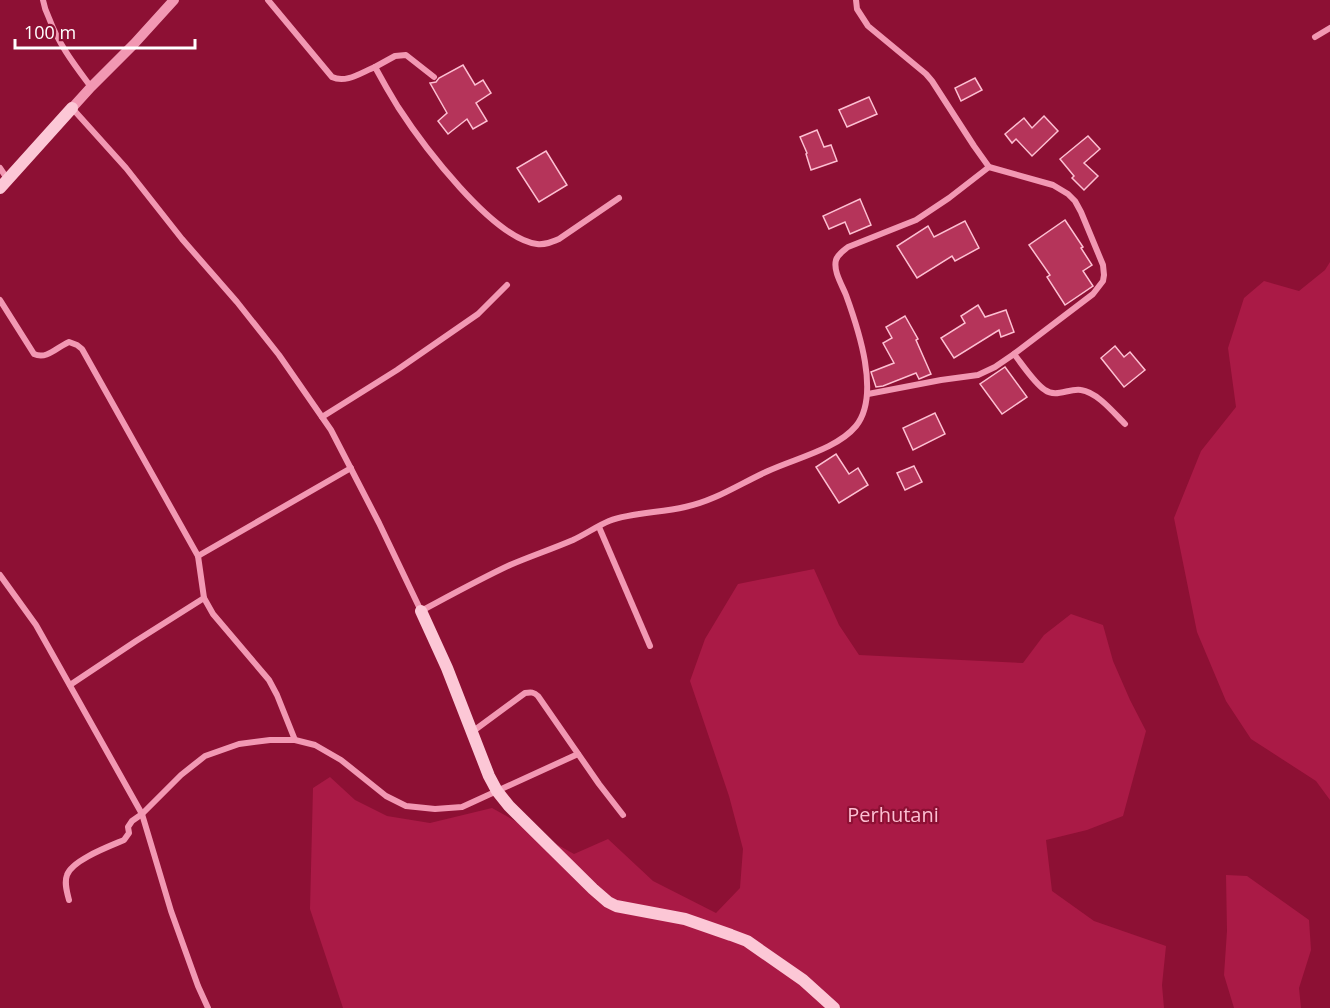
<svg xmlns="http://www.w3.org/2000/svg" width="1330" height="1008" font-family="'Open Sans',sans-serif">
	<style>
		.green { fill: #aa1a46 }
		.building { fill: #b5345a; stroke: #fdbfd2; stroke-width: 1.5 }
		.lines { fill: none; stroke-linecap: round; stroke-linejoin: round }
		.minor { stroke: #f298b3; stroke-width: 6 }
		.tertiary { stroke: #f298b3; stroke-width: 10 }
		.secondary { stroke: #fcc7d6; stroke-width: 12 }
		.labels { text-anchor: middle; dominant-baseline: central; stroke-width: 4.5; stroke-linejoin: round; paint-order: stroke }
		.park-label { font-size: 20px; fill: #fdbfd2; stroke: #8d1034 }
	</style>
	<rect width="100%" height="100%" fill="#8d1034"/>
	<g class="green">
		<polygon points="1330,262 1330,800 1316,781 1251,739 1226,701 1197,632 1174,518 1201,451 1236,407 1228,348 1244,298 1264,281 1299,291 1325,270"/>
		<polygon points="814,569 839,625 859,655 1023,663 1044,635 1071,614 1103,625 1113,661 1130,700 1146,731 1123,816 1087,830 1046,840 1052,891 1094,921 1166,946 1162,985 1164,1008 343,1008 310,909 313,788 330,777 355,800 387,816 430,823 492,808 574,854 608,839 653,881 716,913 740,888 743,849 729,796 690,681 705,639 738,584"/>
		<polygon points="1226,875 1247,876 1309,920 1311,950 1299,988 1301,1008 1234,1008 1224,975 1227,931"/>
	</g>
	<g class="building">
		<polygon points="463,65 475,85 483,80 491,93 476,103 487,121 473,129 467,119 448,134 438,121 447,113 430,83 436,82 439,78"/>
		<polygon points="975,78 982,90 961,101 955,88"/>
		<polygon points="869,97 877,114 847,127 839,110"/>
		<polygon points="1044,116 1058,131 1032,156 1016,139 1012,143 1005,134 1024,118 1032,128"/>
		<polygon points="817,130 824,147 831,145 837,161 811,170 806,154 807,153 800,137"/>
		<polygon points="1088,136 1100,149 1084,163 1098,176 1084,190 1072,178 1074,176 1060,159"/>
		<polygon points="546,151 567,185 539,202 517,168"/>
		<polygon points="860,199 871,225 850,234 845,222 829,229 823,216"/>
		<polygon points="1065,220 1083,247 1081,248 1092,265 1083,271 1093,286 1065,305 1047,277 1050,275 1029,245"/>
		<polygon points="965,221 979,248 955,261 952,256 917,278 897,246 928,226 934,237"/>
		<polygon points="978,305 985,317 1006,310 1014,332 1001,337 999,330 954,358 941,338 965,323 961,316"/>
		<polygon points="905,316 918,339 916,340 931,374 919,379 916,373 883,386 876,387 871,372 894,363 883,343 892,338 886,327"/>
		<polygon points="1115,346 1124,357 1130,352 1145,370 1124,387 1101,358"/>
		<polygon points="1005,367 1027,397 1002,414 980,384"/>
		<polygon points="935,413 945,434 913,450 903,428"/>
		<polygon points="836,454 849,474 858,468 868,485 839,503 816,467"/>
		<polygon points="914,466 922,482 905,490 897,473"/>
	</g>
	<g class="lines">
		<g class="minor">
			<path d="M43 0C44 6 46 12 49 18 59 45 74 64 91 87"/>
			<path d="M268 0 332 77C346 84 362 72 375 67 382 80 390 94 398 107 422 144 492 238 537 244 545 245 552 242 559 239L619 198"/>
			<polyline points="1315,37 1330,28"/>
			<polyline points="375,67 395,56 406,55 434,77"/>
			<path d="M72 108 126 168 182 239 237 302 279 355 331 430 379 523 421 611C451 595 480 579 510 565 531 556 552 549 573 540 586 534 597 526 609 521 633 512 661 513 685 507 715 501 741 483 768 471 796 458 837 449 856 426 881 395 858 328 846 295 842 285 833 271 836 260 838 254 843 251 848 247L916 220 949 198 989 167 974 146 932 81 926 74 868 26 857 9 856 0"/>
			<polyline points="0,168 8,180"/>
			<path d="M0 300 34 354C47 360 57 347 69 342L77 345 82 349 198 556 351 468"/>
			<path d="M1014 354C1022 364 1035 384 1045 390 1056 398 1069 388 1081 390 1097 392 1114 413 1125 424"/>
			<polyline points="868,394 941,380 978,375 995,367 1014,354 1093,294 1103,281 1104,275 1103,265 1081,212 1075,201 1068,194 1053,185 989,167"/>
			<polyline points="322,417 397,370 478,314 507,285"/>
			<polyline points="599,527 650,646"/>
			<polyline points="198,556 204,598 213,614 269,680 277,695 295,740"/>
			<polyline points="0,575 36,625 142,814 171,911 198,986 208,1008"/>
			<polyline points="70,685 136,641 204,598"/>
			<path d="M472 732 525 693C531 692 534 692 538 696L599 784 623 815"/>
			<path d="M69 900C67 892 64 883 67 875 72 860 110 846 124 840L129 833 128 827 132 821 142 814 181 775 205 756 239 744 270 740H295L315 745 341 760 386 796 406 806 435 809 462 807 578 754"/>
		</g>
		<polyline class="tertiary" points="72,108 91,87 134,44 174,0"/>
		<g class="secondary">
			<polyline points="0,188 72,108"/>
			<polyline points="421,611 447,668 489,776 497,791 509,806 593,889 608,902 616,906 685,919 731,935 747,941 803,980 834,1008"/>
		</g>
	</g>
	<g class="labels">
		<g class="park-label">
			<text x="893" y="814">Perhutani</text>
		</g>
	</g>
	<path d="M15 39v9h180v-9" fill="none" stroke="#ffffff" stroke-width="3"/>
	<text x="24" y="39" font-size="18" fill="#ffffff" stroke="#8d1034" stroke-width="4.5" paint-order="stroke">100 m</text>
</svg>
